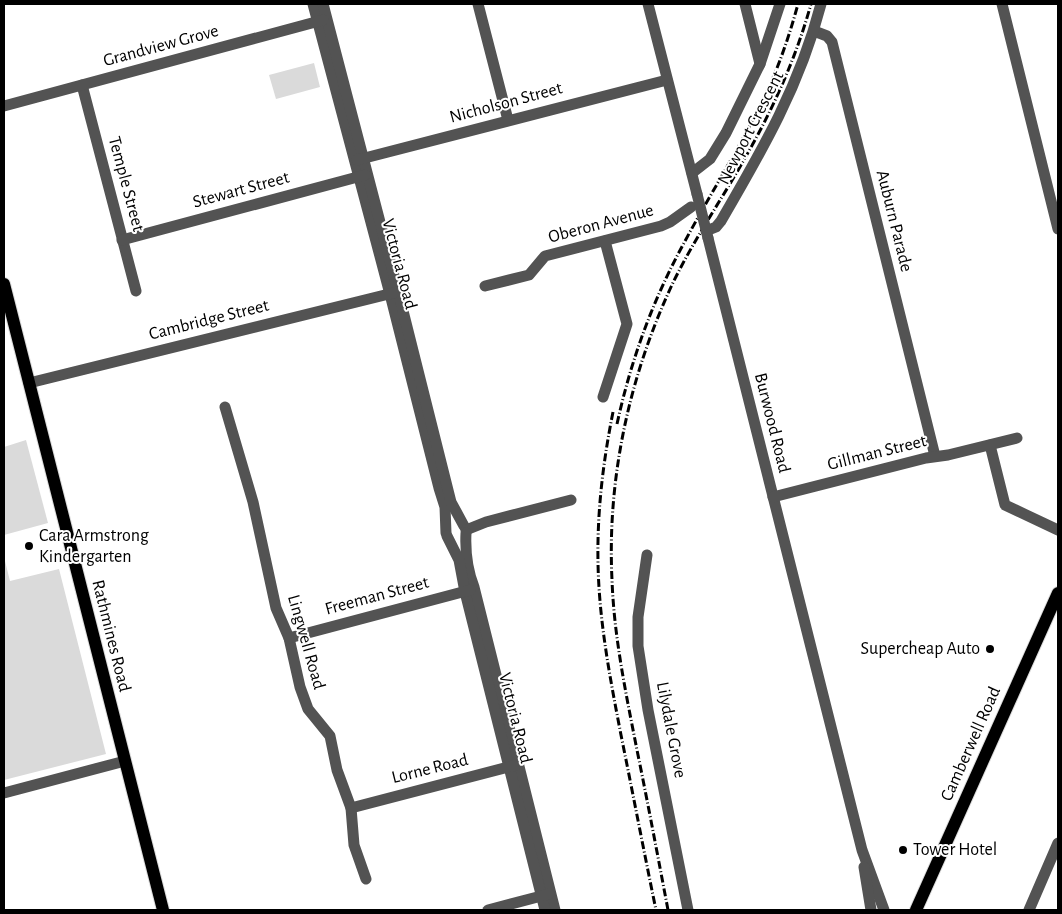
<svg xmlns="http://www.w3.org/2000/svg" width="1062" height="914" font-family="'Alegreya Sans',sans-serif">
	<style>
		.green { fill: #dadada }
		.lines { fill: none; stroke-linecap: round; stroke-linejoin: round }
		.major-casing { stroke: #dbdbdb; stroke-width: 14 }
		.minor { stroke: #535353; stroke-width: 11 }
		.major { stroke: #000; stroke-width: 12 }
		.rail { stroke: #000; stroke-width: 3; stroke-dasharray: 8 2.5 1 2.5; stroke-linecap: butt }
		.minor-bridge { stroke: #535353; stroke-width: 11 }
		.poi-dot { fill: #000; stroke: #fff; stroke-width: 2 }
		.labels { text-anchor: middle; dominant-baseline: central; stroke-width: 4; stroke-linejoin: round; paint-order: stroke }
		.street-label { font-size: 18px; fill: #000; stroke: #fff }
		.poi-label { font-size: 18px; fill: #000; stroke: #fff; text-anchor: start }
	</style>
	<rect width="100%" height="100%" fill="#fff"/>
	<g class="green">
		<polygon points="314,63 320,87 276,99 269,75"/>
		<polygon points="26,440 48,523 4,535 4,447"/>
		<polygon points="4,557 10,581 59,569 106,754 4,780"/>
	</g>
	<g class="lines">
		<defs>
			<g id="major">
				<polyline points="4,284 163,910"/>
				<polyline points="916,910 1058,593"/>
			</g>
		</defs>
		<use href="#major" class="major-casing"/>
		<g class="minor">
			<polyline points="313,4 390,294 439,488 445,507 446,533"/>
			<polyline points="323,4 398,291 451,502 464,526"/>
			<polyline points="478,4 508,120"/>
			<polyline points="648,4 697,194"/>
			<polyline points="745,4 760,64"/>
			<polyline points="1002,4 1058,229"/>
			<polyline points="814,31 827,36 832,42 935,456"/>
			<polyline points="82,85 136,291"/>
			<polyline points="4,106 323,20"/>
			<polyline points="357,160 667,80"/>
			<polyline points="692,173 710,159 726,133 760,64 780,4"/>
			<path d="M706 231 716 227 721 221C763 149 800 85 821 4"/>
			<polyline points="708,238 862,850 884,910"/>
			<polyline points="122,240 365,175"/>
			<polyline points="485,286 529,275 545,256 661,226 670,222 691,207"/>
			<polyline points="29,383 397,292"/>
			<polyline points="603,397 627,324 605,241"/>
			<polyline points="225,407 253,502 276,608 289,638 300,687 308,709 330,736 337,770 351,808 354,845 366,879"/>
			<polyline points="990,445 1005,505 1058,530"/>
			<polyline points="773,497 926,458 948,455 1017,438"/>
			<polyline points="466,530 486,522 571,500"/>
			<path d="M466 533C465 553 467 569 474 587L555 910"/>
			<polyline points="447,536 459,560 465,592 545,910"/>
			<polyline points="647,555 638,617 638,646 648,710 688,910"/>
			<polyline points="289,638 470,590"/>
			<polyline points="4,793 125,761"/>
			<polyline points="351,808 516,765"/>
			<polyline points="864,867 871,910"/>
			<polyline points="488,910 549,894"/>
			<polyline points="1029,910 1058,843"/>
		</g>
		<use href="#major" class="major"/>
		<g class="rail">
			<path d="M613 412C603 462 597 512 598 563 599 621 610 678 621 735 633 794 644 852 656 910"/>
			<path d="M617 424C629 369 647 316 672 266 700 210 735 157 763 100 778 69 789 37 798 4"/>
			<path d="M668 910C658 857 648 804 637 750 626 694 614 637 612 580 607 479 629 378 671 287 692 242 721 201 745 158 773 109 796 58 811 4"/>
		</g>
		<polyline class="minor-bridge" points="697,194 708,238"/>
	</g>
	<g class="poi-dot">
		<circle cx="29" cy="546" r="5"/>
		<circle cx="990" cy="649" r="5"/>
		<circle cx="903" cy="850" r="5"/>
	</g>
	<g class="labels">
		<g class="street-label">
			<text transform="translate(161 46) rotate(-15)">Grandview Grove</text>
			<text transform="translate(506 103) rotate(-15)">Nicholson Street</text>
			<text transform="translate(751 128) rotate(-63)">Newport Crescent</text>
			<text transform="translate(126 184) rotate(75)">Temple Street</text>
			<text transform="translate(241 190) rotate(-15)">Stewart Street</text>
			<text transform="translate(894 221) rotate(76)">Auburn Parade</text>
			<text transform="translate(601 224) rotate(-15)">Oberon Avenue</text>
			<text transform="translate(399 264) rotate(75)">Victoria Road</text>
			<text transform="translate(209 320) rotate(-14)">Cambridge Street</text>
			<text transform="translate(772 423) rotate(76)">Burwood Road</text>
			<text transform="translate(877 453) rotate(-14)">Gillman Street</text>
			<text transform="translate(377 596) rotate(-15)">Freeman Street</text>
			<text transform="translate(111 636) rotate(76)">Rathmines Road</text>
			<text transform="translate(306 642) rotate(74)">Lingwell Road</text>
			<text transform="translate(515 718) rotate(76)">Victoria Road</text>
			<text transform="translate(671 730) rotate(79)">Lilydale Grove</text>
			<text transform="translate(971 744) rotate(-66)">Camberwell Road</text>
			<text transform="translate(430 769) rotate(-14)">Lorne Road</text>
		</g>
		<g class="poi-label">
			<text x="39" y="536">Cara Armstrong<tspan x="39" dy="21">Kindergarten</tspan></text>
			<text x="980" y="649" text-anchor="end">Supercheap Auto</text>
			<text x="913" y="850">Tower Hotel</text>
		</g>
	</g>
	<rect width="1062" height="914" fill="none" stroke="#000000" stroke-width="10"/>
</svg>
